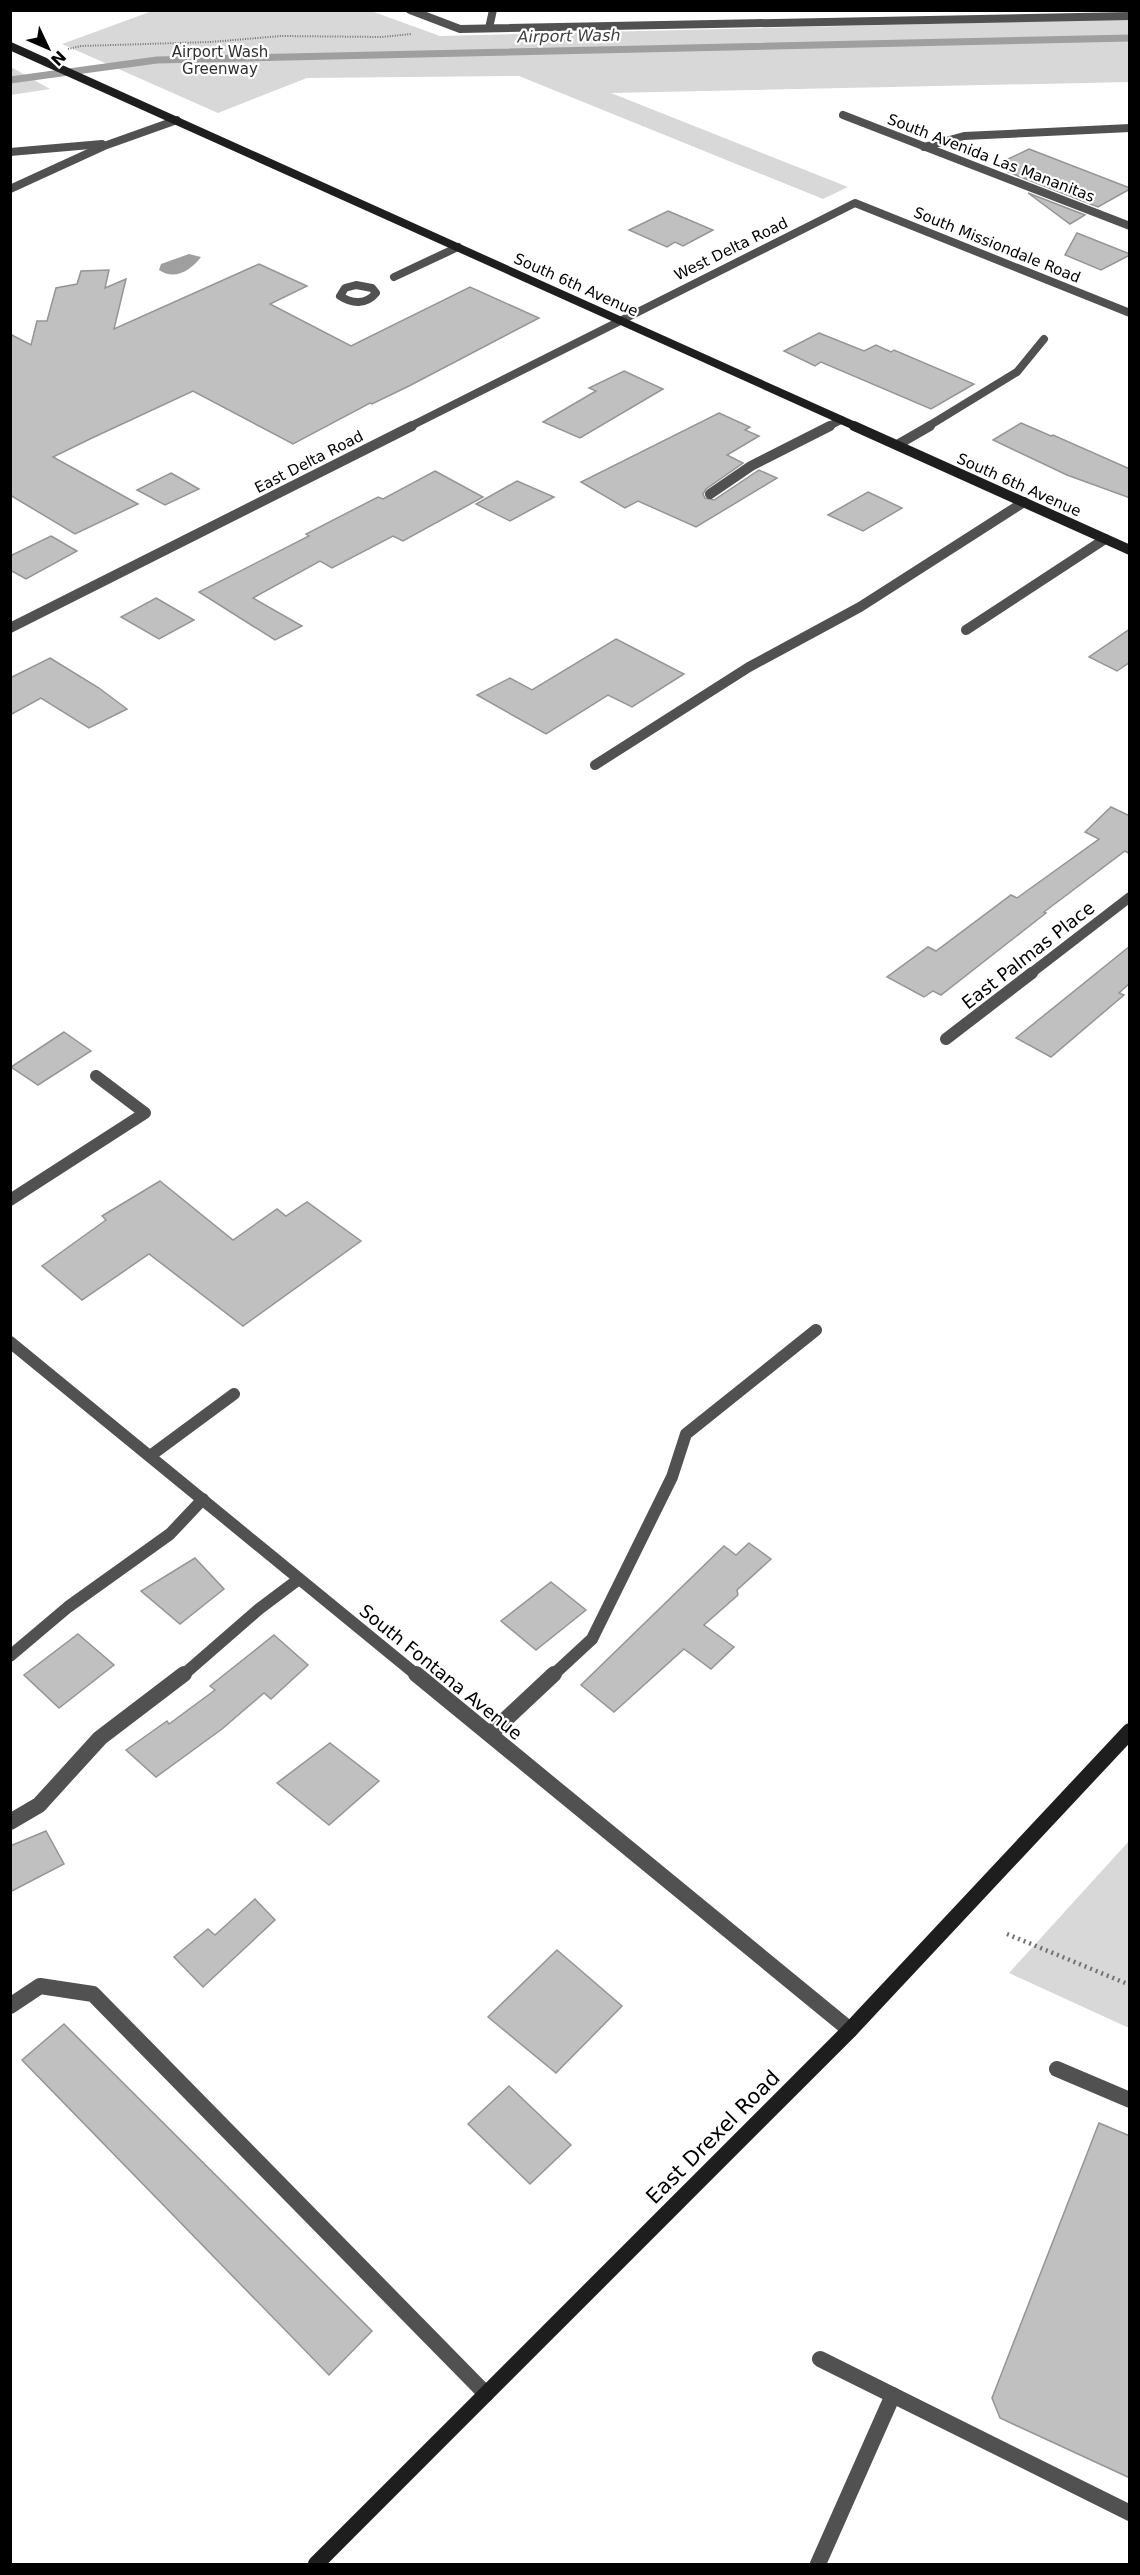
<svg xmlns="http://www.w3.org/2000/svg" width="1140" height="2575" font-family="'DejaVu Sans',sans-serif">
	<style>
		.green { fill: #d8d8d8 }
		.water { fill: #9f9f9f }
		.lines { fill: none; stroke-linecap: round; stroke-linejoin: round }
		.stream { stroke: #9f9f9f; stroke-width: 7 }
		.building { fill: #c0c0c0; stroke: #959595; stroke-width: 1.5 }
		.path-far1 { stroke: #737373; stroke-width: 2; stroke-dasharray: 1 1.5; stroke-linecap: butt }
		.path { stroke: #737373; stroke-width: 4.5; stroke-dasharray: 2 4; stroke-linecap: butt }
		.lane-far3 { stroke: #515151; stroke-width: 8 }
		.lane-far2 { stroke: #515151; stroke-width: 10 }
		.lane-far1 { stroke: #515151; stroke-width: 12 }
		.lane { stroke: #515151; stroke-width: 16 }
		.street-far3 { stroke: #515151; stroke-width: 8 }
		.street-far2 { stroke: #515151; stroke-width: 10 }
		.street-far1 { stroke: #515151; stroke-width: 12 }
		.street { stroke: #515151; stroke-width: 16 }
		.secondary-far2 { stroke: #1e1e1e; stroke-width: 8 }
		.secondary-far1 { stroke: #1e1e1e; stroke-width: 10 }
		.secondary { stroke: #1e1e1e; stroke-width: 16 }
		.labels { text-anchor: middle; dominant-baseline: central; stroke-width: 4.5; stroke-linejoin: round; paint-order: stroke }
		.far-park-label { font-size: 15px; fill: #2f2f2f; stroke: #fff }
		.far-street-label { font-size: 15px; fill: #000; stroke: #fff }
		.far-water-label { font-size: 16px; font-style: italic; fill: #404040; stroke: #fff }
		.street-label { font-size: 18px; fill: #000; stroke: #fff }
		.near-street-label { font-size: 21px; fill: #000; stroke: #fff }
	</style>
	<rect width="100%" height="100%" fill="#fff"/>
	<g class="green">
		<polygon points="155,10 371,11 440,36 1129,19 1130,82 611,93 848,187 823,199 519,76 307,78 218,113 62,44"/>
		<polygon points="10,67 11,67 50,89 11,95"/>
		<polygon points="1129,1841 1129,2028 1009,1973"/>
	</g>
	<path class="water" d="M189 254 201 257C191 270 175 281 159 270L161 264Z"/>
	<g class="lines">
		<polyline class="stream" points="10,80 157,60 1130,38"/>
	</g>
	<g class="building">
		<polygon points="1029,149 1130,188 1130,189 1098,207 1008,172 1004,161"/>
		<polygon points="1028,193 1085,215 1070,224"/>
		<polygon points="668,211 713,230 683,246 675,242 667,247 629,230"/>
		<polygon points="1077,233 1130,254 1130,255 1101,270 1065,255"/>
		<polygon points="259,264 307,286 270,304 351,346 470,287 539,318 409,386 372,404 370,403 293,444 193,391 92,438 53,457 138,504 75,534 10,495 10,334 31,345 37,321 47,321 56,288 77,284 81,271 109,270 105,288 126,279 114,329"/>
		<polygon points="819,333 864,351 876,345 891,352 894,350 974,384 931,409 821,362 815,366 784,351"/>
		<polygon points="624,371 663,389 580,438 543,422 596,391 589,388"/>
		<polygon points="719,413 750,427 745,430 759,436 727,455 743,463 706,489 703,494 705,498 714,500 759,470 777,478 696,527 638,501 625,508 581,482"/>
		<polygon points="1021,423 1051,436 1053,435 1130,469 1130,498 1067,475 993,440"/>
		<polygon points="435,471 483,497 403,541 393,536 332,568 320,561 253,598 302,626 275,640 199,592 309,536 306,534 378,497 383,499"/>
		<polygon points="171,473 199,489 165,505 137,490"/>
		<polygon points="517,481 554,497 510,521 476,504"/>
		<polygon points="868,492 902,508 863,531 828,515"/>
		<polygon points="51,536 77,551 26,579 10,570 10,556"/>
		<polygon points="156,598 194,620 159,639 121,617"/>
		<polygon points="1130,629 1130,662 1117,671 1089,657"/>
		<polygon points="616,639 684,674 632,707 608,695 546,734 477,695 510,678 532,690"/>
		<polygon points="50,658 99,688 127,709 89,728 41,698 10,715 10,678"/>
		<polygon points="1111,807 1130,816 1130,854 1125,851 1044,912 1046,913 941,995 933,991 924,997 887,977 928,947 936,951 1011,895 1017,898 1099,839 1085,832"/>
		<polygon points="1130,946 1130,983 1119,993 1124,995 1051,1057 1016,1038"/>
		<polygon points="64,1032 91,1051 38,1085 11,1067"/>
		<polygon points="160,1181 233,1240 277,1209 286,1216 307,1202 361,1241 243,1326 149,1254 82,1300 42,1266 106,1220 102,1216"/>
		<polygon points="749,1543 771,1559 737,1590 738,1595 704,1625 734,1647 711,1669 684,1649 614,1712 581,1685 724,1546 736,1555"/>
		<polygon points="195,1558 224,1589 180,1624 141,1591"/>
		<polygon points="551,1582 586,1610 536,1650 501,1621"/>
		<polygon points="78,1634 114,1665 59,1708 24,1675"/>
		<polygon points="274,1635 308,1665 271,1699 264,1693 222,1729 156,1777 126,1750 167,1721 169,1724 215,1690 210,1686"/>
		<polygon points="330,1743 379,1781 329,1825 277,1783"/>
		<polygon points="46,1831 64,1864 10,1892 10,1846"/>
		<polygon points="255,1899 275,1920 203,1987 174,1957 208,1929 215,1935"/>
		<polygon points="557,1950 622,2006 556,2073 488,2017"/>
		<polygon points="64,2024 372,2331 329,2375 22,2060"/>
		<polygon points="509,2086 571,2145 530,2184 468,2124"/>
		<polygon points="1099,2123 1130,2136 1130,2478 1000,2418 992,2398"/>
	</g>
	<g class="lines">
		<polyline class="path-far1" points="68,49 81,46 210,42 281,36 382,37 411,34"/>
		<polyline class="path" points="1007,1934 1130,1985"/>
		<g class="lane-far3">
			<polyline points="410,10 460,29 1130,16"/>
			<polyline points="489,28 493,10"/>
			<polyline points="10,152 102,144"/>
			<polyline points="10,189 104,146 177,120"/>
			<polyline points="394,277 458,247"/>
			<path d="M356 285 372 288 376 293C366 305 352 304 340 296L345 288Z"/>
			<polyline points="827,427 841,420"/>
			<polyline points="927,427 1017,372 1044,339"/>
		</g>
		<g class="lane-far2">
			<polyline points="897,445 930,426"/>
			<polyline points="710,494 751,466 830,426"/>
			<polyline points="966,630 1105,539"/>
			<polyline points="595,765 749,667 860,607 1024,502"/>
		</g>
		<g class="lane-far1">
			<polyline points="10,1200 145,1113 96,1076"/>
			<polyline points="150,1456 234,1394"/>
			<polyline points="10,1656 68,1607 170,1534 203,1499"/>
			<polyline points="182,1676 259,1609 299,1579"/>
			<polyline points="552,1676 592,1639 672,1477 686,1434 816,1330"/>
		</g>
		<g class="lane">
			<polyline points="490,1734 554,1674"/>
			<polyline points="10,1822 39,1805 100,1738 184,1674"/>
			<polyline points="10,2006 40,1986 93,1994 486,2394"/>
			<polyline points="1057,2069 1130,2100"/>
			<polyline points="820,2359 1130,2513"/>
			<polyline points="818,2564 893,2395"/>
		</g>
		<g class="street-far3">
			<polyline points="843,115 1130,226"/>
			<polyline points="924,147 964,136 1130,128"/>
			<polyline points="409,427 855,203 1130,313"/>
		</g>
		<g class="street-far2">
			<polyline points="10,628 412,426"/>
			<polyline points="1030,974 1130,897"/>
		</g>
		<g class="street-far1">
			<polyline points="946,1039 1032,973"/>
			<polyline points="10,1342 418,1676"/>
		</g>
		<polyline class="street" points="416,1674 850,2030"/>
		<polyline class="secondary-far2" points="10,46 857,427"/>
		<polyline class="secondary-far1" points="854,426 1130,550"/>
		<polyline class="secondary" points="316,2564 850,2030 1130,1731"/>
	</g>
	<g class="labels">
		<g class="far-park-label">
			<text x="220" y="52">Airport Wash<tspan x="220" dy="17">Greenway</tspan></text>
		</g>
		<g class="far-street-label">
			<text transform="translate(991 158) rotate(21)">South Avenida Las Mananitas</text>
			<text transform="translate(997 245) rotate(22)">South Missiondale Road</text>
			<text transform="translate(731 249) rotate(-26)">West Delta Road</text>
			<text transform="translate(576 285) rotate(24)">South 6th Avenue</text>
			<text transform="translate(309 462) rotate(-27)">East Delta Road</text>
			<text transform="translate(1019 485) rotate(24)">South 6th Avenue</text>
		</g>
		<g class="far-water-label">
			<text transform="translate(569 36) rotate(-1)">Airport Wash</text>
		</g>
		<g class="street-label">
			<text transform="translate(1028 955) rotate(-38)">East Palmas Place</text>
			<text transform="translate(441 1672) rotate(39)">South Fontana Avenue</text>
		</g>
		<g class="near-street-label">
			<text transform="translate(713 2137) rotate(-45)">East Drexel Road</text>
		</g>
	</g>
	<rect width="1140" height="2575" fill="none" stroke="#000000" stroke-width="24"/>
	<g transform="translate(48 48) rotate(134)" stroke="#ffffff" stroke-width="4.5" paint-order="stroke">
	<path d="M0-4.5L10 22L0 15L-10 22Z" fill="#000000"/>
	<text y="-9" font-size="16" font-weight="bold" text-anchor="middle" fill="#000000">N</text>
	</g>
</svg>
